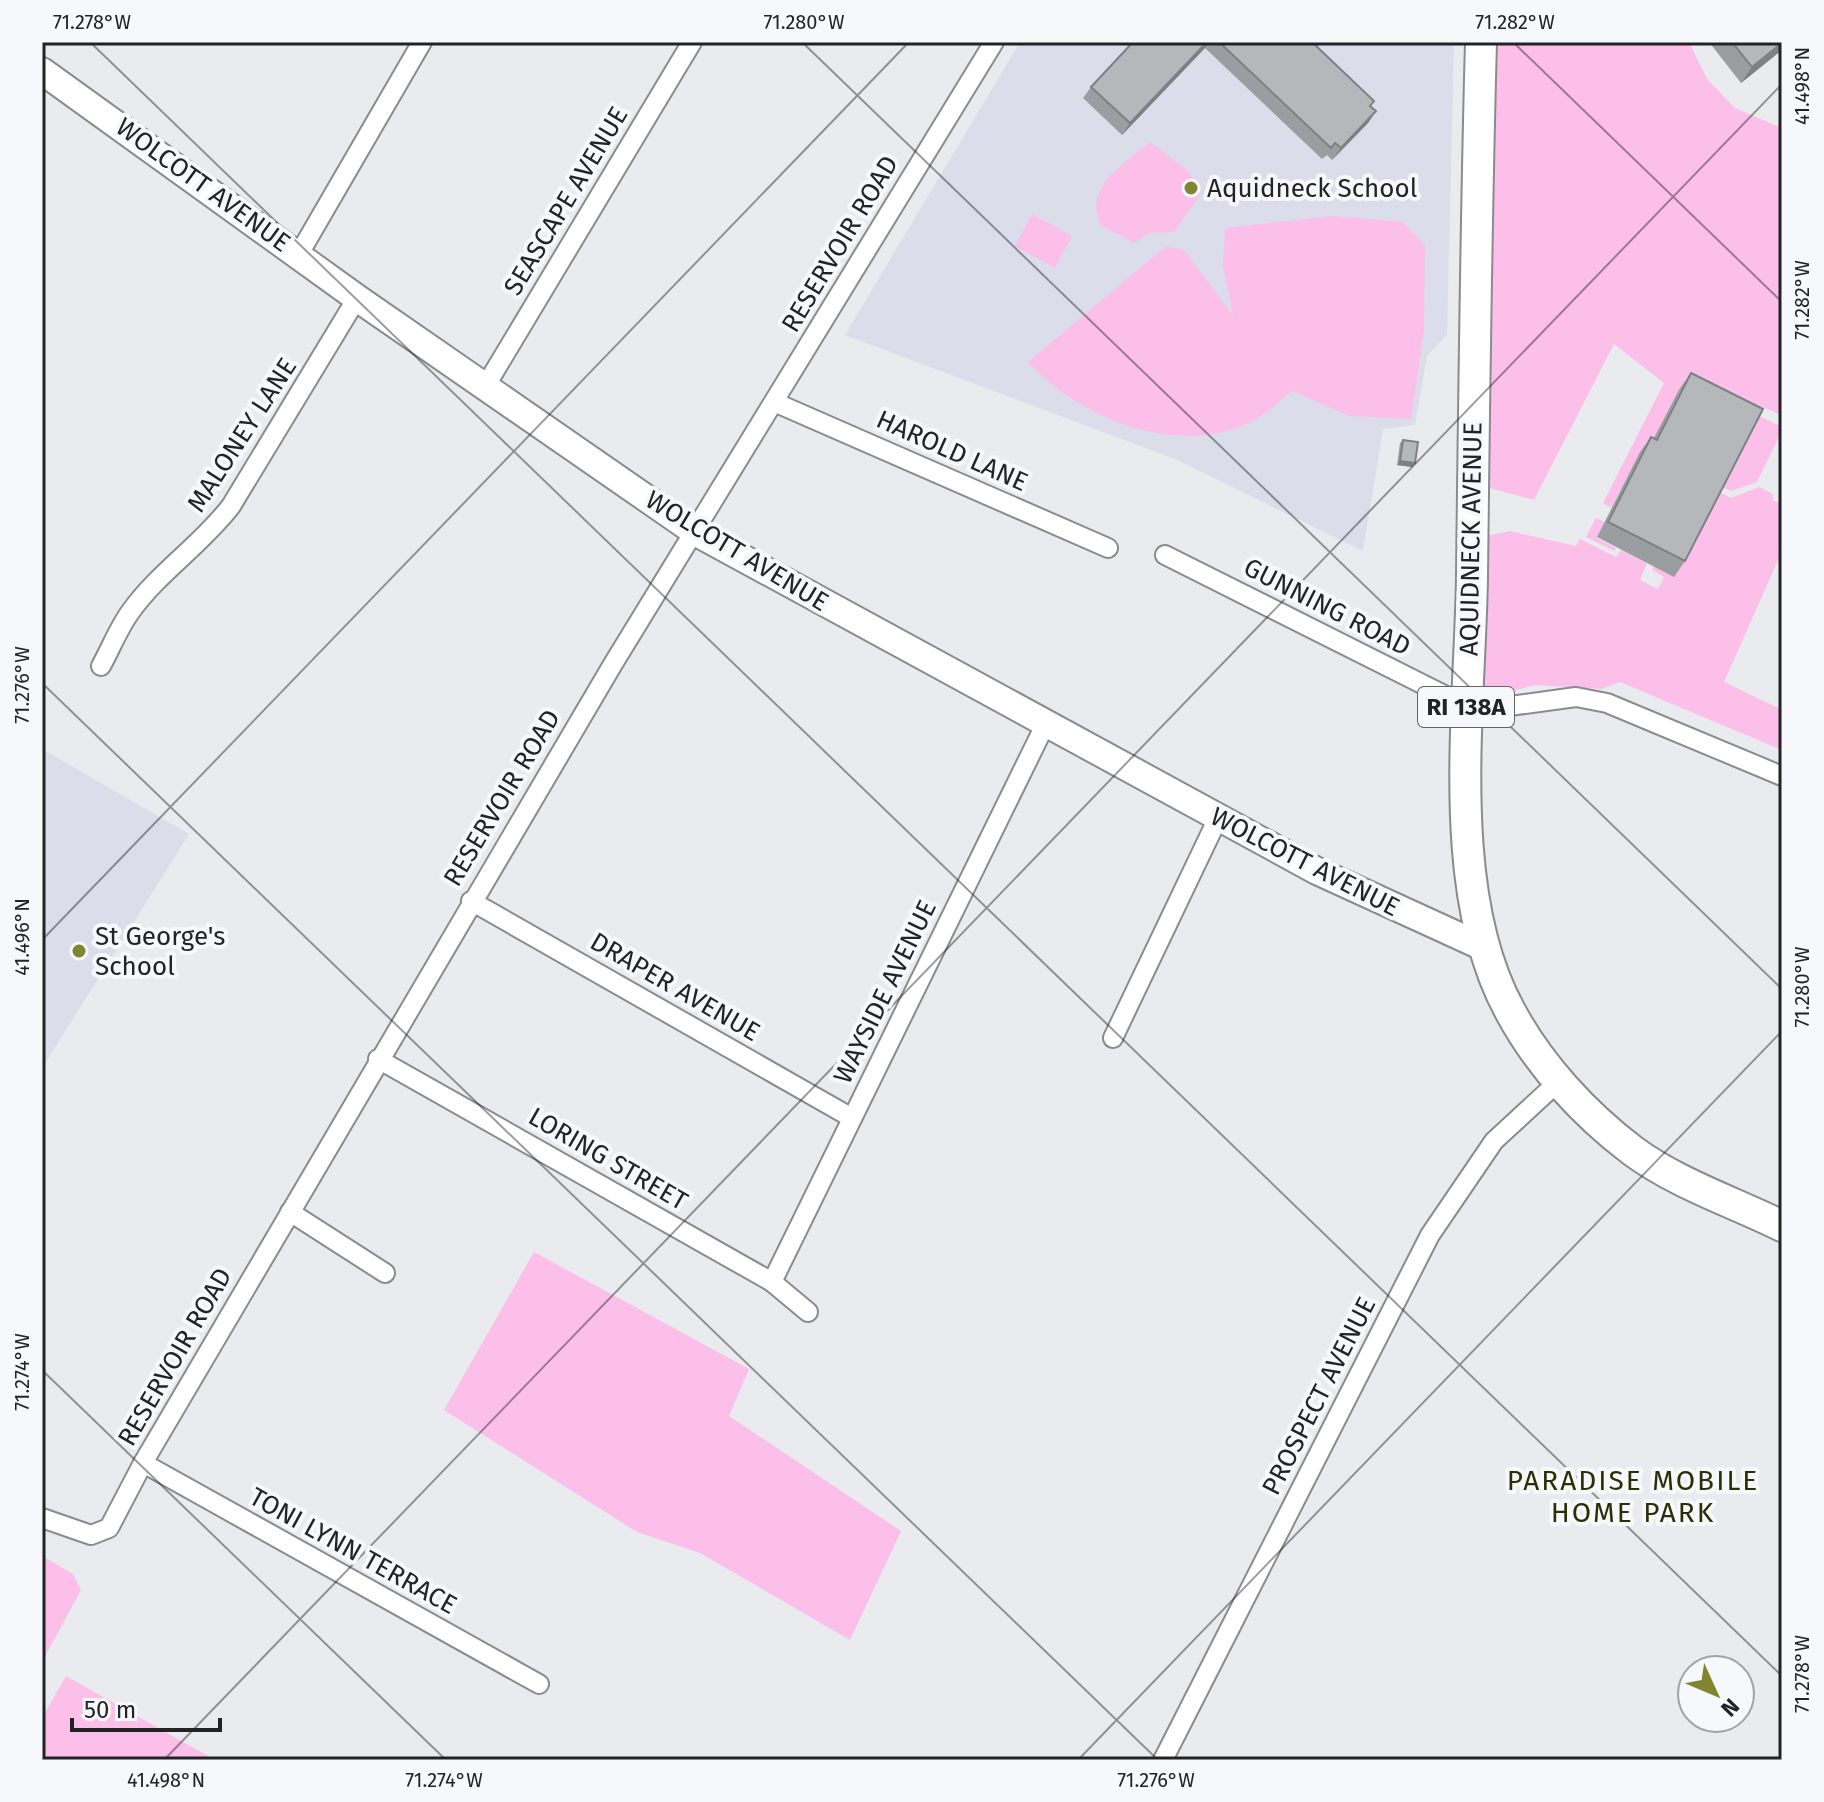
<svg xmlns="http://www.w3.org/2000/svg" width="1824" height="1802" font-family="'Fira Sans',sans-serif">
	<style>
		.built { fill: #dbdeea }
		.green { fill: #fbbfe9 }
		.lines { fill: none; stroke-linecap: round; stroke-linejoin: round }
		.street-casing { stroke: #8a8b8f; stroke-width: 22 }
		.secondary-casing { stroke: #8a8b8f; stroke-width: 30 }
		.primary-casing { stroke: #8a8b8f; stroke-width: 34 }
		.street { stroke: #fff; stroke-width: 18 }
		.secondary { stroke: #fff; stroke-width: 26 }
		.primary { stroke: #fff; stroke-width: 30 }
		.wall { fill: #9b9ea1 }
		.shaded-wall { fill: #7e8183 }
		.building { fill: #b4b8bb; stroke: #7e8183; stroke-width: 2 }
		.ticks { fill: none; stroke: #232325; stroke-width: 2; stroke-opacity: 0.45 }
		.poi-dot { fill: #7f8530; stroke: #f7f8fc; stroke-width: 3 }
		.labels { text-anchor: middle; dominant-baseline: central; stroke-width: 8; stroke-linejoin: round; paint-order: stroke }
		.shield { fill: #f7f8fc; stroke: #636366; stroke-width: 2 }
		.shield-label { font-size: 24px; font-weight: bold; fill: #232325 }
		.street-label { font-size: 26px; fill: #232325; stroke: #f7f8fc }
		.poi-label { font-size: 26px; fill: #232325; stroke: #f7f8fc; text-anchor: start }
		.neighbourhood-label { font-size: 28px; letter-spacing: 2px; fill: #2c2f05; stroke: #f7f8fc }
		.neatline { fill: none; stroke: #232325; stroke-width: 3 }
		.ticks-label { font-size: 20px; text-anchor: middle; fill: #232325 }
	</style>
	<rect width="100%" height="100%" fill="#eaebef"/>
	<g class="built">
		<polygon points="1020,42 1454,42 1447,335 1427,356 1415,425 1383,429 1363,551 1175,459 845,335"/>
		<polygon points="42,749 189,834 42,1068"/>
	</g>
	<g class="green">
		<polygon points="1494,42 1689,42 1707,79 1735,108 1782,128 1782,415 1706,384 1649,457 1640,453 1611,508 1603,503 1664,383 1614,344 1534,500 1486,487"/>
		<path d="M1150 142 1188 171 1200 190 1199 196 1174 232 1149 233 1134 243 1101 225C1082 187 1125 164 1150 142Z"/>
		<polygon points="1032,214 1072,236 1055,268 1015,246"/>
		<path d="M1332 216 1403 222 1425 246 1424 330 1411 419 1349 416 1292 391C1280 400 1267 414 1253 421 1180 459 1079 419 1028 362L1165 247 1183 249 1233 315 1223 267 1225 228Z"/>
		<polygon points="1745,409 1782,427 1782,431 1757,482 1731,491 1720,486"/>
		<polygon points="1759,487 1773,494 1773,501 1782,503 1782,551 1724,682 1782,710 1782,750 1620,682 1601,689 1535,685 1494,696 1480,687 1485,536 1510,531 1576,546 1580,539 1616,557 1621,550 1647,563 1640,580 1658,589 1664,577 1652,570 1654,566 1674,576 1718,491 1731,498"/>
		<polygon points="1596,518 1604,522 1597,538 1616,548 1614,551 1586,537"/>
		<polygon points="534,1252 749,1369 729,1416 901,1531 850,1640 700,1553 637,1532 444,1410"/>
		<polygon points="42,1556 73,1574 81,1590 42,1662"/>
		<polygon points="66,1676 215,1760 42,1760 42,1718"/>
	</g>
	<g class="lines">
		<defs>
			<g id="street">
				<polyline points="299,254 422,42"/>
				<polyline points="485,387 692,42"/>
				<polyline points="774,402 1108,548"/>
				<polyline points="1165,555 1466,706 1495,708 1576,697 1607,703 1782,776"/>
				<path d="M101 666C111 648 119 627 131 611 159 572 201 545 231 506L357 298"/>
				<polyline points="471,901 852,1118"/>
				<polyline points="1113,1038 1218,818"/>
				<polyline points="378,1059 772,1282 808,1312"/>
				<polyline points="290,1212 385,1273"/>
				<polyline points="772,1282 1045,725"/>
				<polyline points="143,1463 539,1684"/>
				<polyline points="42,1518 91,1535 109,1528 143,1463 613,664 994,42"/>
				<polyline points="1163,1760 1430,1235 1494,1141 1558,1082"/>
			</g>
			<polyline id="secondary" points="42,71 357,298 695,532 1317,871 1483,947"/>
			<path id="primary" d="M1481 42C1476 220 1474 399 1472 577 1470 711 1444 891 1510 1011 1539 1065 1584 1114 1633 1151 1676 1183 1733 1202 1782 1226"/>
		</defs>
		<use href="#street" class="street-casing"/>
		<use href="#secondary" class="secondary-casing"/>
		<use href="#primary" class="primary-casing"/>
		<use href="#street" class="street"/>
		<use href="#secondary" class="secondary"/>
		<use href="#primary" class="primary"/>
	</g>
	<g class="wall">
		<polygon points="1133,42 1312,42 1376,111 1368,123 1332,160 1327,155 1322,159 1205,48 1122,135 1083,98 1091,87"/>
		<polygon points="1709,42 1782,42 1782,50 1741,83"/>
		<polygon points="1691,373 1685,561 1674,577 1597,537 1640,452 1651,437 1654,438 1680,388"/>
		<polygon points="1403,440 1415,463 1412,467 1397,465 1400,443"/>
	</g>
	<g class="shaded-wall">
		<polygon points="1207,42 1209,42 1205,48 1122,135 1130,123"/>
		<polygon points="1782,43 1782,50 1741,83 1752,67"/>
		<polygon points="1376,111 1368,123 1332,160 1341,148"/>
		<polygon points="1400,461 1415,463 1412,467 1397,465"/>
	</g>
	<g class="building">
		<polygon points="1133,42 1207,42 1130,123 1091,87"/>
		<polygon points="1219,42 1312,42 1374,101 1370,106 1376,111 1341,148 1335,143 1331,148"/>
		<polygon points="1732,42 1782,42 1782,43 1752,67"/>
		<polygon points="1691,373 1763,409 1685,561 1608,522 1651,437 1657,440"/>
		<polygon points="1403,440 1418,442 1415,463 1400,461"/>
	</g>
	<path class="ticks" d="M90 42 1782 1676M802 42 1782 989M1513 42 1782 302M42 683 1158 1760M42 940 909 42M42 1370 446 1760M164 1760 1782 84M1078 1760 1782 1031"/>
	<g class="poi-dot">
		<circle cx="1191" cy="188" r="8"/>
		<circle cx="79" cy="951" r="8"/>
	</g>
	<g class="labels">
		<rect class="shield" x="1418" y="687" width="96" height="40" rx="6"/>
		<g class="shield-label">
			<text x="1466" y="707">RI 138A</text>
		</g>
		<g class="street-label">
			<text transform="translate(203 185) rotate(36)">WOLCOTT AVENUE</text>
			<text transform="translate(566 201) rotate(-59)">SEASCAPE AVENUE</text>
			<text transform="translate(840 244) rotate(-59)">RESERVOIR ROAD</text>
			<text transform="translate(242 435) rotate(-57)">MALONEY LANE</text>
			<text transform="translate(952 451) rotate(24)">HAROLD LANE</text>
			<text transform="translate(1471 539) rotate(-89)">AQUIDNECK AVENUE</text>
			<text transform="translate(737 551) rotate(31)">WOLCOTT AVENUE</text>
			<text transform="translate(1327 607) rotate(27)">GUNNING ROAD</text>
			<text transform="translate(502 798) rotate(-59)">RESERVOIR ROAD</text>
			<text transform="translate(1305 862) rotate(27)">WOLCOTT AVENUE</text>
			<text transform="translate(675 987) rotate(30)">DRAPER AVENUE</text>
			<text transform="translate(885 992) rotate(-64)">WAYSIDE AVENUE</text>
			<text transform="translate(608 1159) rotate(30)">LORING STREET</text>
			<text transform="translate(175 1357) rotate(-60)">RESERVOIR ROAD</text>
			<text transform="translate(1319 1396) rotate(-63)">PROSPECT AVENUE</text>
			<text transform="translate(353 1551) rotate(29)">TONI LYNN TERRACE</text>
		</g>
		<g class="poi-label">
			<text x="1207" y="188">Aquidneck School</text>
			<text x="95" y="936">St George's<tspan x="95" dy="30">School</tspan></text>
		</g>
		<g class="neighbourhood-label">
			<text x="1633" y="1480">PARADISE MOBILE<tspan x="1633" dy="32">HOME PARK</tspan></text>
		</g>
	</g>
	<rect width="1824" height="1802" fill="none" stroke="#f7f8fc" stroke-width="88"/>
	<g transform="translate(1716 1694) rotate(134)"><circle r="38" fill="#f7f8fc" stroke="#a2a3a6" stroke-width="2"/>
	<path d="M0-6L14 30L0 20L-14 30Z" fill="#7f8530"/>
	<text y="-12" font-size="22" font-weight="bold" text-anchor="middle" fill="#232325">N</text>
	</g>
	<path d="M72 1718v12h148v-12" fill="none" stroke="#232325" stroke-width="4"/>
	<text x="84" y="1718" font-size="24" fill="#232325" stroke="#f7f8fc" stroke-width="6" paint-order="stroke">50 m</text>
	<rect x="44" y="44" width="1736" height="1714" class="neatline"/>
	<g class="ticks-label">
		<text x="92" y="29">71.278°W</text>
		<text x="804" y="29">71.280°W</text>
		<text x="1515" y="29">71.282°W</text>
		<text transform="translate(1802 86) rotate(-90)" y="7">41.498°N</text>
		<text transform="translate(1802 300) rotate(-90)" y="7">71.282°W</text>
		<text transform="translate(22 685) rotate(-90)" y="7">71.276°W</text>
		<text transform="translate(22 937) rotate(-90)" y="7">41.496°N</text>
		<text transform="translate(1802 987) rotate(-90)" y="7">71.280°W</text>
		<text transform="translate(22 1372) rotate(-90)" y="7">71.274°W</text>
		<text transform="translate(1802 1674) rotate(-90)" y="7">71.278°W</text>
		<text x="166" y="1787">41.498°N</text>
		<text x="444" y="1787">71.274°W</text>
		<text x="1156" y="1787">71.276°W</text>
	</g>
</svg>
